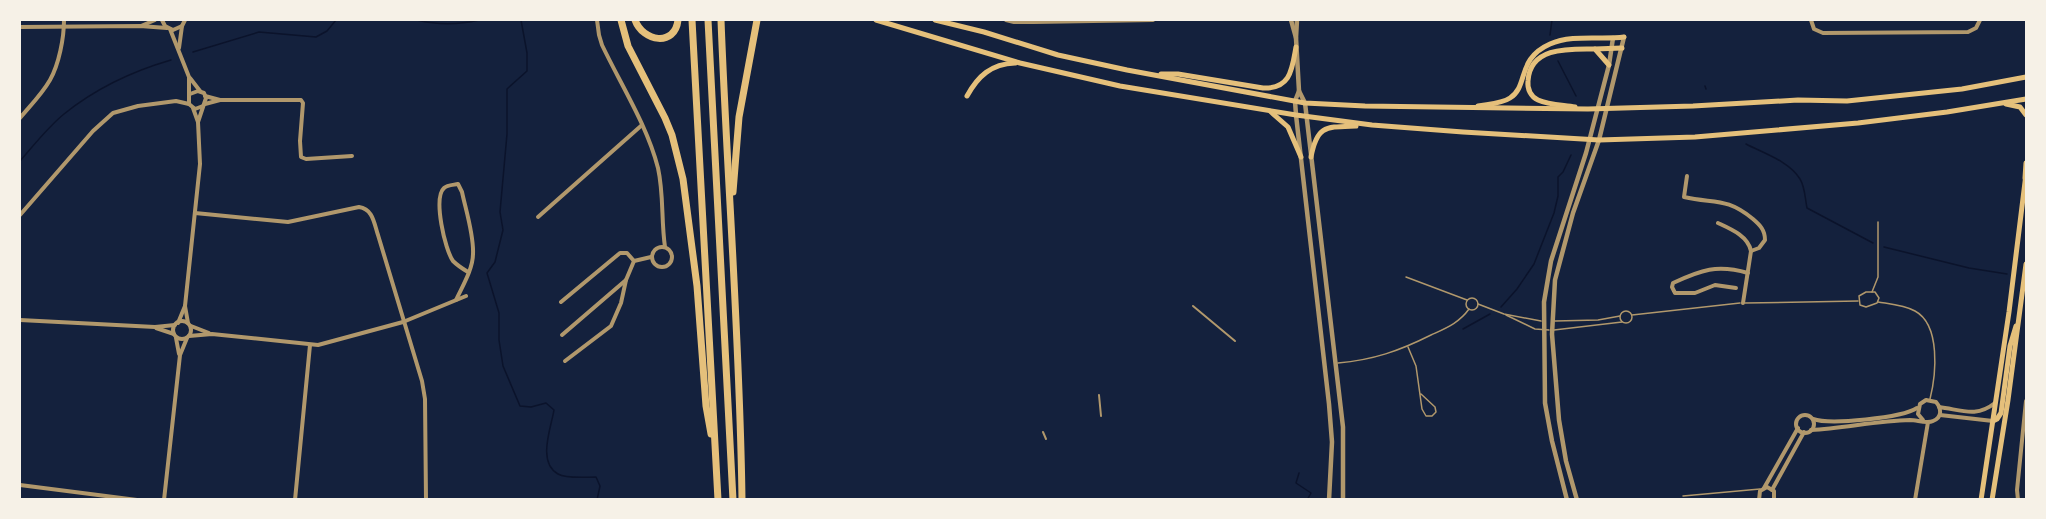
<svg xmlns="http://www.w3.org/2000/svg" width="2046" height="519" font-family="'Open Sans',sans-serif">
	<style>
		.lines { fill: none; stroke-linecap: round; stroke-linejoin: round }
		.stream { stroke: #0b132b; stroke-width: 1.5 }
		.service { stroke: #b1986c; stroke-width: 1.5 }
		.pedestrian { stroke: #b1986c; stroke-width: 2 }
		.minor { stroke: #b1986c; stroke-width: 4 }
		.tertiary { stroke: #b1986c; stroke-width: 4.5 }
		.secondary { stroke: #e5c07b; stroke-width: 5 }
		.primary { stroke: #e5c07b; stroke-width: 5 }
		.motorway { stroke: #e5c07b; stroke-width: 7 }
	</style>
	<rect width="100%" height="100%" fill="#14213d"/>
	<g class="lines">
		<g class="stream">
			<path d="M417 20C437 25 458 25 479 20"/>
			<path d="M521 20 527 53V71L507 89V134L500 212 503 230 495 262 487 273 499 313V340L503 366 520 406 531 407 546 403 554 410C551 428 537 462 558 474 567 479 585 477 596 477L600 486 597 500"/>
			<polyline points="1550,35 1552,20"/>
			<polyline points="193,52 259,32 316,37 327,31 336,20"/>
			<polyline points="1558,61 1576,96"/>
			<polyline points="1705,86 1706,89"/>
			<path d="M1746 144C1763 153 1789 161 1800 179 1805 187 1805 198 1807 208L1873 243"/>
			<path d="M20 161C34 145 48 127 64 114 95 89 133 71 171 60"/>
			<polyline points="1884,247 1969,268 2007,274"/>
			<polyline points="1501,307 1517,289 1534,264 1554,213 1558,196 1558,177 1563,172 1571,155"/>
			<polyline points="1463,329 1490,314"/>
			<polyline points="1299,473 1296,483 1311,493 1307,500"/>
		</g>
		<g class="service">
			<polyline points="1406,277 1467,300"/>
			<polygon points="1866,292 1875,292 1879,298 1877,303 1866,307 1860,305 1859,296"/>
			<polyline points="1872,292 1878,277 1878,222"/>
			<circle cx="1472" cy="304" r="6"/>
			<path d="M1878 302C1890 304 1904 305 1915 311 1941 325 1936 375 1930 399"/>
			<polyline points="1745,303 1858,301"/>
			<polyline points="1478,304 1504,314 1541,321"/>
			<circle cx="1626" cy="317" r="6"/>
			<polyline points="1506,315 1535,329 1549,330"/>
			<polyline points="1632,315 1740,303"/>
			<polyline points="1555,321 1598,320 1620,316"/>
			<polyline points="1554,330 1622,322"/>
			<polyline points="1408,347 1416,366 1422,409 1426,416 1432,416 1436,412 1435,407 1421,394"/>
			<path d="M1338 363C1373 360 1399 351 1431 335 1446 328 1459 323 1469 309"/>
			<polyline points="1683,496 1760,489"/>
			<polyline points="1728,500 1757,499"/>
		</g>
		<g class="pedestrian">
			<polyline points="1193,306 1235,341"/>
			<polyline points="1099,395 1101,416"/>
			<polyline points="1043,432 1046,439"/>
		</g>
		<g class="minor">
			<polyline points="162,20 165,26 173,30 182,26 185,20"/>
			<path d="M597 20 599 35 602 45C621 85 647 125 658 168 664 195 661 220 665 247"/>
			<polyline points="1006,20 1014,22 1034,22 1153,20"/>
			<polyline points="1811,20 1814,29 1823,33 1968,32 1976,28 1980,20"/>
			<polyline points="141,26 155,20"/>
			<polyline points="20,27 140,26 167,28"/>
			<polyline points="170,29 189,77 189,104 195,109 203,106"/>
			<polyline points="179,48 182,26"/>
			<polyline points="190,78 200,91"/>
			<polyline points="190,94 198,91 204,93 206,98 198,122"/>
			<polyline points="205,96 220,100 301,100 303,103 300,141 301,157 306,159 352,156"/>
			<polyline points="205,104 220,100"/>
			<path d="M20 118C30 106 42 94 50 80 59 64 64 38 64 20"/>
			<path d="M1687 176 1684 197C1715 204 1726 197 1753 219 1760 225 1765 230 1765 240L1759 248 1751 251"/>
			<path d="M195 213 288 222 359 207C373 209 374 223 378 235L422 381 425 399 426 500"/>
			<polyline points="20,215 93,131 113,113 138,106 176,101 189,104"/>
			<polyline points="538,217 642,125"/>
			<path d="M1718 223C1731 229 1748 236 1751 251L1743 303"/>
			<circle cx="662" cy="257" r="10"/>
			<path d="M1736 288 1715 285 1695 293H1675L1672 287 1673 283C1701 270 1717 264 1748 273"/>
			<path d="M456 300C462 287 473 269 473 254 474 235 466 211 462 192L458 184C453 185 447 185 444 188 433 198 445 250 453 261 457 265 463 269 468 272"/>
			<polyline points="561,302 620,253 627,253 634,261"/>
			<polyline points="185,306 188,323"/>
			<polyline points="20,320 155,327 175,325"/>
			<circle cx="182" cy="330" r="9"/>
			<polyline points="178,323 185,306 200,164 198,122 193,108"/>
			<polyline points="191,326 209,333"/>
			<polyline points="156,328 174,334"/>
			<polyline points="562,335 626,280"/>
			<polyline points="189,336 212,334 318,345 403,322 466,296"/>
			<polyline points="176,338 179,354"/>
			<polyline points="565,361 611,326 621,303 626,280 634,261 651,257"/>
			<path d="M1939 407C1962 410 1976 418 1995 403"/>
			<polyline points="1940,415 1993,421"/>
			<circle cx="1805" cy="424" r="9"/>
			<path d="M1813 419C1830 425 1902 418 1917 408"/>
			<path d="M1811 430C1844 428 1877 421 1910 420 1917 420 1927 424 1933 421 1943 417 1941 408 1936 402L1926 400 1920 404 1918 414 1923 420"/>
			<polyline points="20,485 137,500"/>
			<polyline points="1764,488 1798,428"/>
			<polyline points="1772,490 1804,432"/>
			<polyline points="164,500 180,355 187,338"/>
			<polyline points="295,500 310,345"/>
			<polyline points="1759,500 1760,491 1767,487 1774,491 1774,500"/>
			<polyline points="1915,500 1928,422"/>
			<polyline points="2018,500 2017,490 2026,401"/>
		</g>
		<g class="tertiary">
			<polyline points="1291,20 1296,38"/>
			<polyline points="1297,20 1296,38 1299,91 1305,103 1343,427 1343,500"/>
			<polyline points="1299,91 1295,101 1296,115 1329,404 1332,442 1329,500"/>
			<polyline points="1567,500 1552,441 1545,403 1544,302 1551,261 1586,153 1609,65 1613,38"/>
			<polyline points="1577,500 1566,461 1559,420 1552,334 1555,280 1573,213 1599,140 1624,37"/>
		</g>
		<g class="secondary">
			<polyline points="1993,421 1997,419 2001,413 2010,346 2016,326"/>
			<polyline points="1981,500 2009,312 2026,174"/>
			<polyline points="1992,500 2008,400 2026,264"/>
		</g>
		<g class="primary">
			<polyline points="876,20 1020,63 1120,86 1296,115 1372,125 1463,132 1599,140 1695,137 1858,123 1947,112 2026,99"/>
			<polyline points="935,20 984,32 1058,55 1127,70 1305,103 1365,106 1588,109 1693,106 1798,100 1847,101 1962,89 2026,77"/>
			<polyline points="1595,49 1622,48"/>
			<path d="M1161 74H1178L1263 88C1291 89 1292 69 1296 47"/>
			<path d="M967 96C978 76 991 64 1015 63"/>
			<polyline points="2006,104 2020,107 2026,115"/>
			<path d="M1478 106C1488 104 1501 104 1510 98 1529 86 1516 59 1550 44 1572 34 1601 40 1624 37"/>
			<path d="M1575 107C1564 105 1549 105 1538 100 1531 97 1527 89 1528 81 1530 46 1571 49 1595 49L1609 65"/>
			<polyline points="1271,112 1288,127 1301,157"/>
			<path d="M1311 157C1317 125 1326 127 1356 126"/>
			<polyline points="2025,178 2026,163"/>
		</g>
		<g class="motorway">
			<polyline points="621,20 628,46 665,118 672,135 683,179 697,286 706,406 711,434"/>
			<path d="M635 20C643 42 675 47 678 20"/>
			<polyline points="692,20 718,500"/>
			<polyline points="708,20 733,500"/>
			<path d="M721 20C727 179 740 339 742 500"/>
			<polyline points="733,192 739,117 757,20"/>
		</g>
	</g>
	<rect width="2046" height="519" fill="none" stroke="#f6f1e7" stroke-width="42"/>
</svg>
